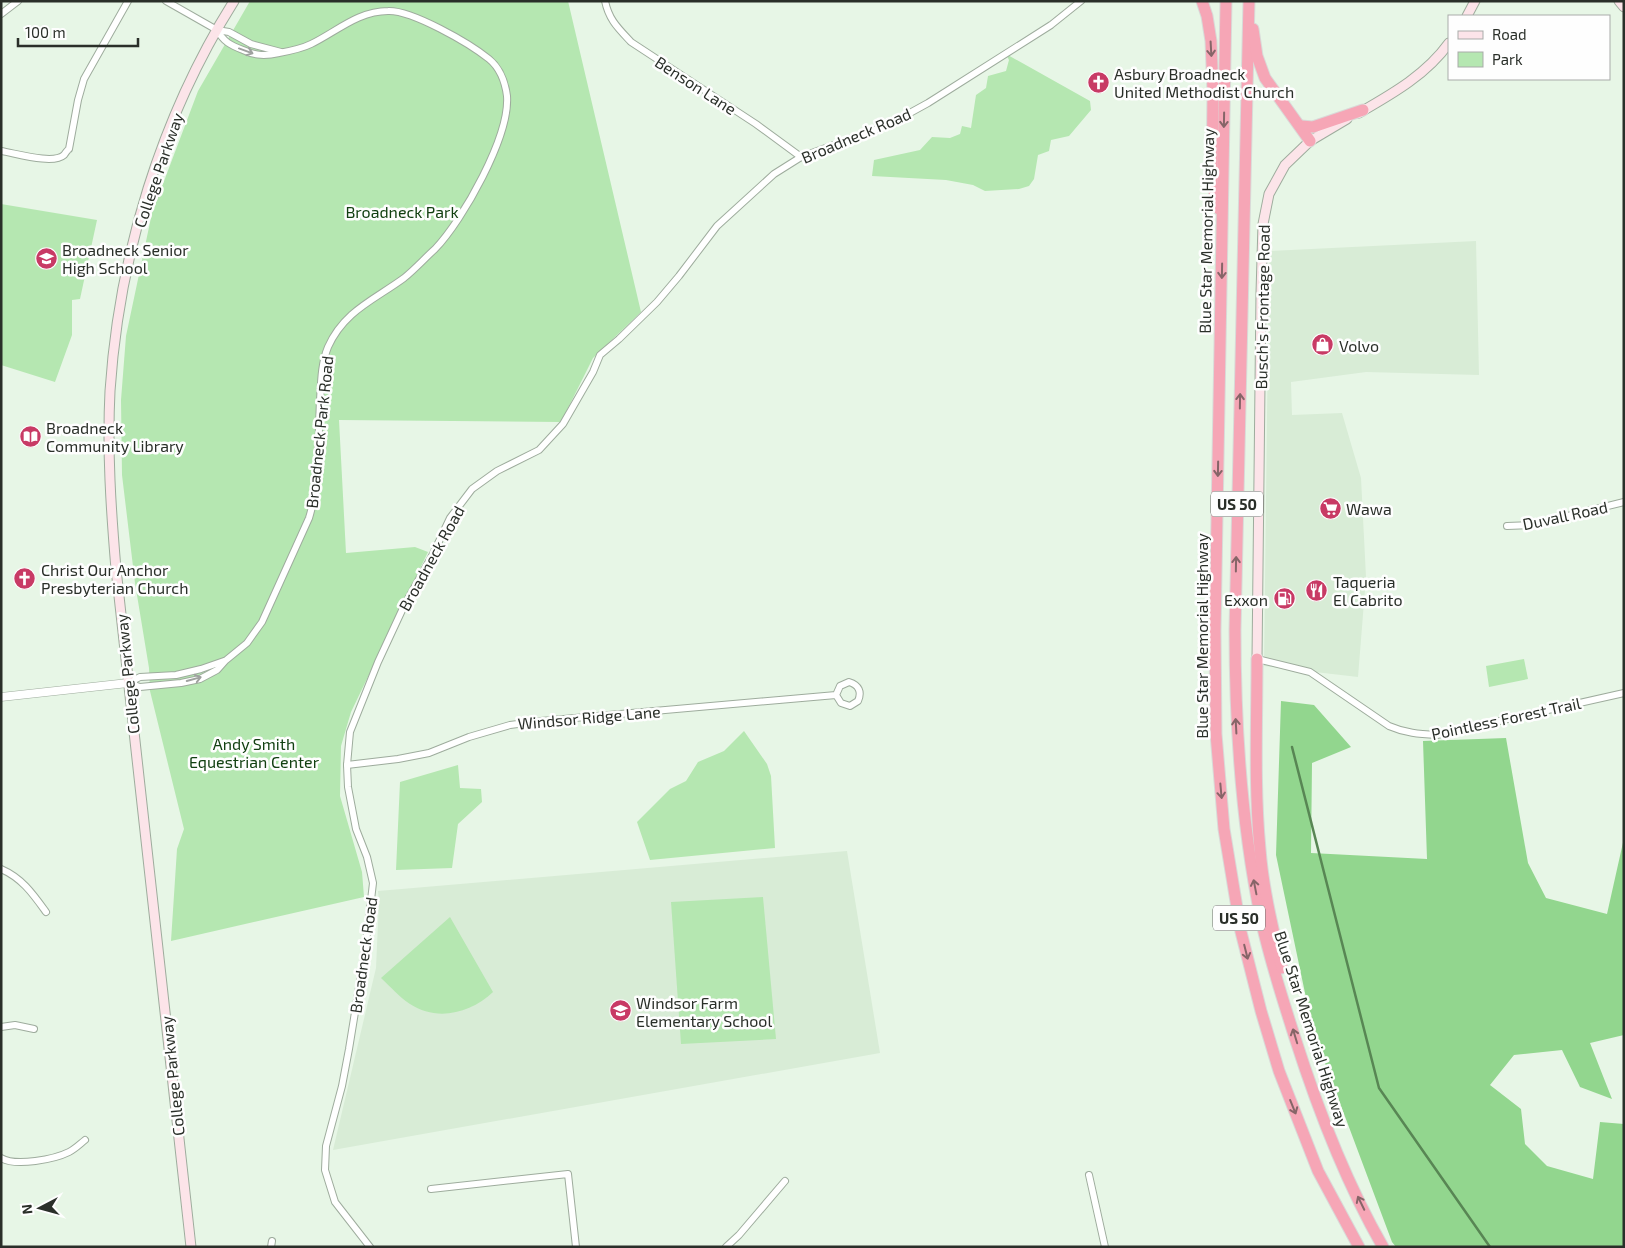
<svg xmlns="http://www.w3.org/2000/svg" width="1625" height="1248" font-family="'Exo 2',sans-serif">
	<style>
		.built { fill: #d8ecd6 }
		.green { fill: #b5e7b1 }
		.forest { fill: #92d68e }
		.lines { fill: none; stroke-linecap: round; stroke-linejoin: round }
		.stream { stroke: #588654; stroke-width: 2.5 }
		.minor-casing { stroke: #9eac9d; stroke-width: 8 }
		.tertiary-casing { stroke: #9eac9d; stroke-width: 9 }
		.secondary-casing { stroke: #9eac9d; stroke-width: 11 }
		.motorway-casing { stroke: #d9dad8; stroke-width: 13 }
		.minor { stroke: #fff; stroke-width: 6 }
		.tertiary { stroke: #fff; stroke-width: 8 }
		.secondary { stroke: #fce4e9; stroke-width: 9 }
		.motorway { stroke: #f6a6b6; stroke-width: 11 }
		.oneway { stroke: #866568 }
		.oneway2 { stroke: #9fa19f }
		.labels { text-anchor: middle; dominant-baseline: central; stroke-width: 5; stroke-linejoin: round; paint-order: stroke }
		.shield { fill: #fefefe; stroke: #6a6d69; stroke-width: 1 }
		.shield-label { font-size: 15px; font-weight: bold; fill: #2a2f29 }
		.poi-label { font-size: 16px; fill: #2a2f29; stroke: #fefefe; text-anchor: start }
		.street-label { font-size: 16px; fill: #2a2f29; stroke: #fefefe }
		.park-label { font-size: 16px; fill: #124011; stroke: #fefefe }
	</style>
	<rect width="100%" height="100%" fill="#e7f6e6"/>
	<g class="built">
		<polygon points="1476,241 1479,375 1366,372 1291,382 1292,415 1342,413 1361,478 1366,577 1358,677 1264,666 1269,251"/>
		<polygon points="847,851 880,1053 333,1150 376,968 379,901 378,891"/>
	</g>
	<g class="green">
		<polygon points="250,1 568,1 641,312 593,358 561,422 339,420 346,553 415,547 428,552 351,712 341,746 340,796 362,872 364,897 171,941 177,849 184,829 150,691 149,668 135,583 122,475 121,400 126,336 152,213 198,91"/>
		<polygon points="1006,54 1090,101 1091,110 1069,136 1051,140 1049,151 1038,155 1034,179 1029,186 1019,189 985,191 973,185 946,180 872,176 874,160 920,150 932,137 950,138 960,134 962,126 971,128 976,95 986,88 988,76 1006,71 1009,60"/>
		<polygon points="1,204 97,220 80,299 72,300 72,335 55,382 1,365"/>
		<polygon points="1524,659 1528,679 1489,687 1486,666"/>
		<polygon points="744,731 767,764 771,776 775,848 650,860 637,822 670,789 686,781 698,762 724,751"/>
		<polygon points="458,765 460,788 481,789 482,802 458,824 452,868 396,870 400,782"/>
		<polygon points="763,897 776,1039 681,1044 671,902"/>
		<path d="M450 917 493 992C471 1013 437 1022 410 1004 399 997 391 987 381 978Z"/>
	</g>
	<polygon class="forest" points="1281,701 1314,705 1351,747 1312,763 1311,853 1427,859 1423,741 1506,738 1528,863 1546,898 1607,914 1624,838 1624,1035 1590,1043 1612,1099 1580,1087 1562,1050 1514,1055 1490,1085 1521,1109 1525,1144 1547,1166 1593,1179 1600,1122 1624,1124 1624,1247 1396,1247 1392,1242 1313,1031 1276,855"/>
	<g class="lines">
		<polyline class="stream" points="1292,747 1379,1088 1490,1247"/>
		<defs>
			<g id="minor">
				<polyline points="166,1 217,30 229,32 251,44 281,52"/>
				<path d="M605 1C609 20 618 28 631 42L756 124 801 157"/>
				<polyline points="1,14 18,1"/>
				<path d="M1 151C15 153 53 165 64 155 64 155 68 149 69 149L78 100 84 79 128 1"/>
				<polyline points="1507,526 1531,525 1624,502"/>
				<path d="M1257 659 1310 672 1389 726C1405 733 1419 734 1437 735L1624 693"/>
				<path d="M128 683 140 687 181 683 200 679 217 670 225 661 247 643 262 622 309 518C320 482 318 438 320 401 321 383 321 364 328 347 344 311 374 300 404 278 415 269 425 258 435 249 463 220 510 136 507 96 505 81 500 68 489 59 469 43 412 10 388 11 358 11 336 32 311 44 301 49 290 51 279 53 266 56 256 56 243 50 230 45 224 42 217 30"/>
				<polyline points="128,683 140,677 176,675 201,669 224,661"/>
				<path d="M347 765 398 759 429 753 469 737 510 725 541 721 836 695 841 703 850 706 858 701C862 692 859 685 849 682L840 686 836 695"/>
				<path d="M1 869C22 878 33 894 46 912"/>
				<polyline points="1,1027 15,1025 34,1029"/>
				<path d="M1 1158C16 1167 55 1159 69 1152 75 1149 80 1144 85 1140"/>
				<polyline points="1089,1175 1105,1247"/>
				<polyline points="431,1189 568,1174 576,1247"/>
				<polyline points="271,1247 272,1241"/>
				<polyline points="370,1247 335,1202 325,1170 326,1146 342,1086 349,1049 365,951 373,883 367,857 356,829 348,787 347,765 350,732 378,662 404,606 433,554 450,518 472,489 497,471 539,450 563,424 593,372 600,355 619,339 657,302 679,276 717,226 774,174 801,157 888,125 928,103 1051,25 1081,1"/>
				<polyline points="726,1247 739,1235 785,1181"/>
			</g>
			<polyline id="tertiary" points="1,697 128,683"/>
			<g id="secondary">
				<polyline points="1619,1 1624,7"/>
				<polyline points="1467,16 1475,1"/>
				<path d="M1359 113C1392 94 1426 75 1449 43"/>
				<polyline points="1257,659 1261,293 1263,224 1269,194 1285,165 1310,141 1347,119"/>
				<path d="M191 1247 116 569C111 510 107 451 110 391 119 255 161 117 234 1"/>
			</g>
			<g id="motorway">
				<polyline points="1202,1 1207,16 1211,41 1213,92 1212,183 1219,209"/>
				<polyline points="1226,1 1215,631 1216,734 1224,829 1241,932 1261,1011 1279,1071 1318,1171 1359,1247"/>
				<path d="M1249 1 1235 630C1235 727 1241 823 1261 919 1269 958 1283 1000 1295 1038 1318 1110 1345 1181 1383 1247"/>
				<polyline points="1253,29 1257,56 1265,78 1310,141"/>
				<polyline points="1301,126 1313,127 1363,110"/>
				<path d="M1257 659C1257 722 1254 786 1260 849 1263 889 1273 929 1282 968"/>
			</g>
		</defs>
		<use href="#minor" class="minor-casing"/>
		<use href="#tertiary" class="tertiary-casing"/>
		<use href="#secondary" class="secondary-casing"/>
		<use href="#motorway" class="motorway-casing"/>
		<use href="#minor" class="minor"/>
		<use href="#tertiary" class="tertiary"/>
		<use href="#secondary" class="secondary"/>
		<use href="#motorway" class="motorway"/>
	</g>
	<defs><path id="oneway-shaft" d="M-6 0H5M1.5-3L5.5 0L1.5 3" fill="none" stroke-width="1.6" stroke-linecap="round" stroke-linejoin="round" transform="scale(1.25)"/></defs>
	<g class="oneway">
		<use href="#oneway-shaft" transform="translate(1211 49) rotate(87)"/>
		<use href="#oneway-shaft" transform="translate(1224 120) rotate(91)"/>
		<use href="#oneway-shaft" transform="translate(1222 271) rotate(91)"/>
		<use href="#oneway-shaft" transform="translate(1240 401) rotate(-89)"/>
		<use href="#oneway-shaft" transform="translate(1218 469) rotate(91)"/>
		<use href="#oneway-shaft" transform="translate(1236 564) rotate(-89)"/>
		<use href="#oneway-shaft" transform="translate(1236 726) rotate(-93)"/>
		<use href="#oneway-shaft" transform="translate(1221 791) rotate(85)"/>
		<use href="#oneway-shaft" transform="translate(1255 887) rotate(-101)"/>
		<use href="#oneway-shaft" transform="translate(1246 952) rotate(76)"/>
		<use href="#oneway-shaft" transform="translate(1295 1036) rotate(-107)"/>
		<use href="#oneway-shaft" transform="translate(1293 1107) rotate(68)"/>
		<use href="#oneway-shaft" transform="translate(1361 1203) rotate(-116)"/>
	</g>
	<g class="oneway2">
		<use href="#oneway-shaft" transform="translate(246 51) rotate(20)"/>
		<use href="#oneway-shaft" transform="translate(194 679) rotate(-15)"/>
	</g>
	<defs>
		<symbol id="church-disc" viewBox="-11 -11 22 22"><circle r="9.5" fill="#c83a65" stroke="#fefefe"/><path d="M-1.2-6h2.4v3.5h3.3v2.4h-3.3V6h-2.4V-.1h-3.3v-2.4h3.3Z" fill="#fff"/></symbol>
		<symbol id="school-disc" viewBox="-11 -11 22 22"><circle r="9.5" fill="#c83a65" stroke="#fefefe"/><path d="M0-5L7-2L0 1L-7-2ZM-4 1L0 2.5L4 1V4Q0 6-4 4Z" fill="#fff"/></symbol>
		<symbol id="shop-disc" viewBox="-11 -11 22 22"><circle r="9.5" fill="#c83a65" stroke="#fefefe"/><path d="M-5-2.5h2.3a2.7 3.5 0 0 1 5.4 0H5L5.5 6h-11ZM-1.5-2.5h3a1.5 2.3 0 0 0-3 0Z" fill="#fff"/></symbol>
		<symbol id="library-disc" viewBox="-11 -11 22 22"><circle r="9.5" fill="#c83a65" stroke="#fefefe"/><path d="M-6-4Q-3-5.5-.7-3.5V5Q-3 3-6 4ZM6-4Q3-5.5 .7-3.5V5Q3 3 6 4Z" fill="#fff"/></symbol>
		<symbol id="supermarket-disc" viewBox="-11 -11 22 22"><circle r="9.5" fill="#c83a65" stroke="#fefefe"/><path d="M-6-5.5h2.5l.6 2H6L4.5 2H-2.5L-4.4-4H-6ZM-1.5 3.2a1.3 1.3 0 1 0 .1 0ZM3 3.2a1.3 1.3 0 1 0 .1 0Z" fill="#fff"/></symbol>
		<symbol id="restaurant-disc" viewBox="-11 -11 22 22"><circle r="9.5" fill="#c83a65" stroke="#fefefe"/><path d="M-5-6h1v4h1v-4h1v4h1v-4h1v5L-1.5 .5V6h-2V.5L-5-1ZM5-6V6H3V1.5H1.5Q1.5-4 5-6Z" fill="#fff"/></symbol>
		<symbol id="fuel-disc" viewBox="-11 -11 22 22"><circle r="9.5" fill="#c83a65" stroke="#fefefe"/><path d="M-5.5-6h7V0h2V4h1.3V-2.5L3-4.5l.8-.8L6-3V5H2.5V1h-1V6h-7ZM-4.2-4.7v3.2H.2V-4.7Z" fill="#fff"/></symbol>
	</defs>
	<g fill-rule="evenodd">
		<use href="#church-disc" x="1086" y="70" width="25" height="25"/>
		<use href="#school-disc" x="34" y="246" width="25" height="25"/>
		<use href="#shop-disc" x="1310" y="332" width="25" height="25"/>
		<use href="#library-disc" x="18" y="424" width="25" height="25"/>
		<use href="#supermarket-disc" x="1318" y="496" width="25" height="25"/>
		<use href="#church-disc" x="12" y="566" width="25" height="25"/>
		<use href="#restaurant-disc" x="1304" y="578" width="25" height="25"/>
		<use href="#fuel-disc" x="1272" y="586" width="25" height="25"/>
		<use href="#school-disc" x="608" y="998" width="25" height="25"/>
	</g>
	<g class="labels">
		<g class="shield">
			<rect x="1211" y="491.5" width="52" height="25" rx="4"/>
			<rect x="1213" y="905.5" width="52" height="25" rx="4"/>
		</g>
		<g class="shield-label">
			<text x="1237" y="504">US 50</text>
			<text x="1239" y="918">US 50</text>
		</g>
		<g class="poi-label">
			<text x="1114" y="73">Asbury Broadneck<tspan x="1114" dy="18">United Methodist Church</tspan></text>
			<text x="62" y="249">Broadneck Senior<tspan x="62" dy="18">High School</tspan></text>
			<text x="1339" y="345">Volvo</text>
			<text x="46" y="427">Broadneck<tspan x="46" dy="18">Community Library</tspan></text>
			<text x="1346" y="508">Wawa</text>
			<text x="41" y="569">Christ Our Anchor<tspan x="41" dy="18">Presbyterian Church</tspan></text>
			<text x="1333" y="581">Taqueria<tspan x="1333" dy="18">El Cabrito</tspan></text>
			<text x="1268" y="599" text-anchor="end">Exxon</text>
			<text x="636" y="1002">Windsor Farm<tspan x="636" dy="18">Elementary School</tspan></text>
		</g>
		<g class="street-label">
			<text transform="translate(696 85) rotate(33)">Benson Lane</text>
			<text transform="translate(856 135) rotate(-23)">Broadneck Road</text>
			<text transform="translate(158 170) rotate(-71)">College Parkway</text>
			<text transform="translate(1206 231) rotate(-89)">Blue Star Memorial Highway</text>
			<text transform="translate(1262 307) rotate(-89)">Busch's Frontage Road</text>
			<text transform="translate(319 432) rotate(-84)">Broadneck Park Road</text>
			<text transform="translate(1565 515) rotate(-12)">Duvall Road</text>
			<text transform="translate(431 558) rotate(-61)">Broadneck Road</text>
			<text transform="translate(1201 636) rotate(-90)">Blue Star Memorial Highway</text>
			<text transform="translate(127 674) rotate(-96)">College Parkway</text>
			<text transform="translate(589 717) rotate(-5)">Windsor Ridge Lane</text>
			<text transform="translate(1506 718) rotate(-12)">Pointless Forest Trail</text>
			<text transform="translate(363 955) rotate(-82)">Broadneck Road</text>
			<text transform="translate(1312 1029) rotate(72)">Blue Star Memorial Highway</text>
			<text transform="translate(172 1076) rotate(-96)">College Parkway</text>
		</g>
		<g class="park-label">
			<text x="402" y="211">Broadneck Park</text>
			<text x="254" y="743">Andy Smith<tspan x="254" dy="18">Equestrian Center</tspan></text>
		</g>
	</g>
	<rect width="1625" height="1248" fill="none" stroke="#2a2f29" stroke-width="5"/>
	<rect x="1448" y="15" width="162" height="65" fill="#fefefe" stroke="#a9aba9"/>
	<rect x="1458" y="31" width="25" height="8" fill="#fce4e9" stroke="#a9aba9"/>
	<text x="1492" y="40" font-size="15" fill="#2a2f29">Road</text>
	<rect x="1458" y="52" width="25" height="15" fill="#b5e7b1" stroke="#a9aba9"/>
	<text x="1492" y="65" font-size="15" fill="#2a2f29">Park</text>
	<g transform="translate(40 1208) rotate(264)" stroke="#fefefe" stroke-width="4" paint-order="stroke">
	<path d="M0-4L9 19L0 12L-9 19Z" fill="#2a2f29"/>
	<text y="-8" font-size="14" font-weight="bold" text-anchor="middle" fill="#2a2f29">N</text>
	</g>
	<path d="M18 38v8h120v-8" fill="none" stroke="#2a2f29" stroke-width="2.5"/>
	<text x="25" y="38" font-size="15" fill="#2a2f29" stroke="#fefefe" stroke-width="4" paint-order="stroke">100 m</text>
</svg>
